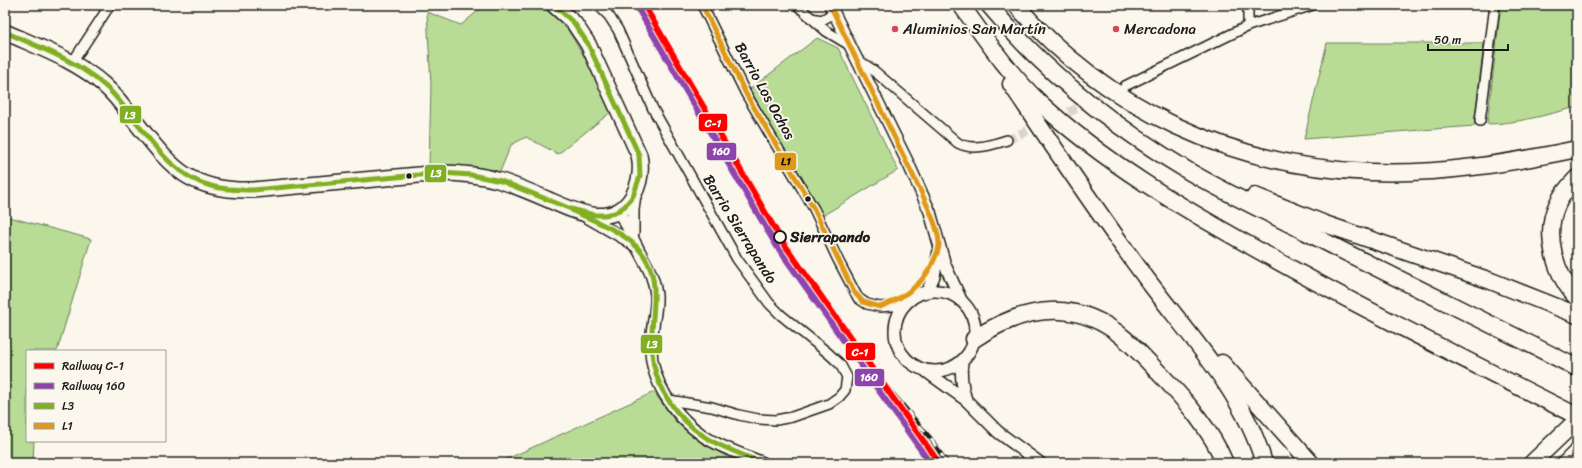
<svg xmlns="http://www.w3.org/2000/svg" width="1582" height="468" font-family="Sriracha,sans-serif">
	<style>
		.green { fill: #b8dc96; stroke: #6a7c59 }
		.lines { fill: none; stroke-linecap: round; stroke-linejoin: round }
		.minor-tunnel { stroke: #dad6cd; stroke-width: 9; stroke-dasharray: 9 4.5; stroke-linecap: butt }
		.minor-casing { stroke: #1c1c1c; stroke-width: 12 }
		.tertiary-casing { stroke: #1c1c1c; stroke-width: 14 }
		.trunk-casing { stroke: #1c1c1c; stroke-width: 18 }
		.motorway-casing { stroke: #1c1c1c; stroke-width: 19 }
		.minor { stroke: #fbf7ec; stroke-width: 9 }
		.tertiary { stroke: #fbf7ec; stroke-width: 11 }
		.trunk { stroke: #fbf7ec; stroke-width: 15 }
		.motorway { stroke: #fbf7ec; stroke-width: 16 }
		.rail-casing { stroke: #1c1c1c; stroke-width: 4.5 }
		.rail { stroke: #fbf7ec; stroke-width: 3; stroke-dasharray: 9; stroke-linecap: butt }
		.bus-1-casing { stroke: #fbf7ec; stroke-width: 8 }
		.bus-2-casing { stroke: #fbf7ec; stroke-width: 8 }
		.bus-1 { stroke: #80af24; stroke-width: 5 }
		.bus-2 { stroke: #df9918; stroke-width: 5 }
		.rail-1-casing { stroke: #fbf7ec; stroke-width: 9 }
		.rail-2-casing { stroke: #fbf7ec; stroke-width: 9 }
		.rail-1 { stroke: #f00; stroke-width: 6 }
		.rail-2 { stroke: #8e44ad; stroke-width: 6 }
		.poi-dot { fill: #d1495b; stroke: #fbf7ec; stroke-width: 1.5 }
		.bus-dot { fill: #1c1c1c; stroke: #fbf7ec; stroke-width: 1.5 }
		.stop-dot { fill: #fbf7ec; stroke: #1c1c1c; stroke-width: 2 }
		.labels { text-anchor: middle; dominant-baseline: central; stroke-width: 4; stroke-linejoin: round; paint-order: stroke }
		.poi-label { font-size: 15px; fill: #1c1c1c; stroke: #fbf7ec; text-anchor: start }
		.street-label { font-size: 15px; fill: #1c1c1c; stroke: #fbf7ec }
		.stop-label { font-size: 15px; font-weight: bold; fill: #1c1c1c; stroke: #fbf7ec; text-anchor: start }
		.line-badge { stroke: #fbf7ec; stroke-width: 1.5 }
		.badge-label { font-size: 11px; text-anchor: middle; font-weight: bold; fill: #fff }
		.pale-badge-label { font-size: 11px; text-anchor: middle; font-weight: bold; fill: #111 }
	</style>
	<rect width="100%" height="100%" fill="#fbf7ec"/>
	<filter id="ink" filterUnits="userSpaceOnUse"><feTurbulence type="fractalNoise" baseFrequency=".025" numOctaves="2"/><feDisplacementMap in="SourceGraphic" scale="8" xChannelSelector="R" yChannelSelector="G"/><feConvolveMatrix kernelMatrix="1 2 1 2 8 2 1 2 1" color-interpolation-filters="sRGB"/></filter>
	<g filter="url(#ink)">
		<g class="green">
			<polygon points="485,5 538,5 549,12 566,27 584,56 611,112 558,154 526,137 511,145 499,174 478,168 429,167 431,85 427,12 461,25"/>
			<path d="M1501 5H1577V107C1549 114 1516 124 1487 124Z"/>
			<polygon points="817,38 838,48 898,170 822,216 750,89"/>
			<polygon points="1327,43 1484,43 1474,126 1304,139"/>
			<polygon points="5,216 91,239 57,351 27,351 27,441 34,441 33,463 5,463"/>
			<polygon points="654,392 676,422 700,442 739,463 498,463"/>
		</g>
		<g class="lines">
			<polyline class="minor-tunnel" points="1007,140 1117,90"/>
			<defs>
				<g id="minor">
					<polyline points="598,5 609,16 618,30 653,109 737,259 769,303 781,315 828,353 840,364 847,377 845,390 839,397 829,404 792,417 776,420 758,419 739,415 712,407 669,400"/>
					<polyline points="702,5 746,94 814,209 838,260 858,298 867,304 880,307 904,305"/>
					<polyline points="797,5 826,31 851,46"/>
					<polyline points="811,18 822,20 834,13"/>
					<polyline points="1248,26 1248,5"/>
					<path d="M858 60 873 70 958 143C973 151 992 145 1007 140"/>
					<polyline points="72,63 110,5"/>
					<polyline points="1125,86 1248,26 1313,5"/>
					<polyline points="1480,121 1495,5"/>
				</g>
				<g id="tertiary">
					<polyline points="830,5 909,165 930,212 945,265 961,300"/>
					<path d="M617 211C628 224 629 231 636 245 645 263 654 274 656 295 657 312 651 329 651 346 650 381 675 416 702 435 720 448 743 454 763 463"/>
					<polyline points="585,216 627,240 637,247"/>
					<polyline points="633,233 633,210 635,194"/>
					<circle cx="935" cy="331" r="40"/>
					<polyline points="927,292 934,276 939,250"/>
					<path d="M962 362C960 376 962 387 966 400"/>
					<polyline points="927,372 966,400 998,432 1040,463"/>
				</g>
				<path id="trunk" d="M5 32C38 47 76 60 104 85 114 94 122 104 130 115 169 163 184 192 253 190L441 173C461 173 481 175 501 181 517 186 533 193 549 200 576 212 613 230 633 196 640 183 642 169 639 155L588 44 574 23 554 5"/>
				<g id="motorway">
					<path d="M961 5C985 38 1009 74 1039 102 1104 162 1179 206 1256 249 1361 308 1470 362 1577 416"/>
					<path d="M989 5C1045 73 1114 127 1190 172 1228 194 1269 213 1308 233 1397 279 1488 322 1577 368"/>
					<path d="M1016 5C1107 109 1232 167 1370 172 1439 175 1510 163 1577 149"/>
					<path d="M1011 84C1055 149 1099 215 1146 278 1189 336 1243 391 1264 463"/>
					<path d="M1577 178C1569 186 1561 195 1557 205 1543 235 1556 276 1577 298"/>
					<polyline points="1255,196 1325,224 1491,281 1577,315"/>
					<path d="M974 339C1024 306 1077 297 1125 339 1138 350 1149 363 1161 375 1186 401 1211 430 1225 463"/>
					<polyline points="1222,363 1311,463"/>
					<polyline points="1532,463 1577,420"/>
					<polyline points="1566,463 1577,452"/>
				</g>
			</defs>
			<use href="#minor" class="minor-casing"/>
			<use href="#tertiary" class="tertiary-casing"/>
			<use href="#trunk" class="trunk-casing"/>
			<use href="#motorway" class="motorway-casing"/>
			<use href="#minor" class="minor"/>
			<use href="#tertiary" class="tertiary"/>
			<use href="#trunk" class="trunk"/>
			<use href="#motorway" class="motorway"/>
			<defs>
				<polyline id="rail" points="873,370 931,439 947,463"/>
			</defs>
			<use href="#rail" class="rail-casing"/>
			<use href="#rail" class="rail"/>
			<defs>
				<g id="bus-1">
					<path d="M5 32C39 47 75 60 104 85 115 94 123 106 132 117 153 144 175 177 211 186 225 190 239 190 253 190L441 173 471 175 501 181 571 209 594 215H605L615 213 625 206 633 196 640 176 639 155 588 44 574 23 554 5"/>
					<path d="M573 211C594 221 620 230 637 247 666 277 649 315 652 352 654 386 676 418 705 437 722 448 744 455 763 463"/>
				</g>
				<path id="bus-2" d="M702 5 746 94 814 209 854 292 863 302 880 307C904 298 924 284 934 260 936 255 939 250 939 245 939 229 930 213 924 198L830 5"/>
			</defs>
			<use href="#bus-1" class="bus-1-casing"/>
			<use href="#bus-2" class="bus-2-casing"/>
			<use href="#bus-1" class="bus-1"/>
			<use href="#bus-2" class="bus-2"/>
			<defs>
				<polyline id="rail-1" points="644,5 782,241 939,463"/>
				<polyline id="rail-2" points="638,9 776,245 930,463"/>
			</defs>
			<use href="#rail-1" class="rail-1-casing"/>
			<use href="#rail-2" class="rail-2-casing"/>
			<use href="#rail-1" class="rail-1"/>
			<use href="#rail-2" class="rail-2"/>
		</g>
	</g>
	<g class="poi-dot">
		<circle cx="895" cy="29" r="4"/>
		<circle cx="1116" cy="29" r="4"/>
	</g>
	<g class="bus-dot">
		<circle cx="409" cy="176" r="3.5"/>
		<circle cx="808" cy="199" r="3.5"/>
	</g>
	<circle class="stop-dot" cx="780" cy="237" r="6"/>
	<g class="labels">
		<g class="poi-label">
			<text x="903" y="29">Aluminios San Martín</text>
			<text x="1124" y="29">Mercadona</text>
		</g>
		<g class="street-label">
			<text transform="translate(765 91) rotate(61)">Barrio Los Ochos</text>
			<text transform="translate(740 229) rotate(58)">Barrio Sierrapando</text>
		</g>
		<g class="stop-label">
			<text x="790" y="237">Sierrapando</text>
		</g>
	</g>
	<g class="line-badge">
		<rect x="119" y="105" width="23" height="19" rx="4" fill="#80af24"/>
		<rect x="698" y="113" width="30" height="19" rx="4" fill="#f00"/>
		<rect x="706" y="142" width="31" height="19" rx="4" fill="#8e44ad"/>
		<rect x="774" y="152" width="23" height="19" rx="4" fill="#df9918"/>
		<rect x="424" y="164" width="23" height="19" rx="4" fill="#80af24"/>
		<rect x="640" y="334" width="23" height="20" rx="4" fill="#80af24"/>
		<rect x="845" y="342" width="31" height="19" rx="4" fill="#f00"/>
		<rect x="854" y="368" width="31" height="19" rx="4" fill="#8e44ad"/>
	</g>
	<g class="badge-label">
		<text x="130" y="119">L3</text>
		<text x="713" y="127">C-1</text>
		<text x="721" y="155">160</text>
		<text x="436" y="177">L3</text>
		<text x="652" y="348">L3</text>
		<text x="860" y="356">C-1</text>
		<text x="869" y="381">160</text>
	</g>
	<g class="pale-badge-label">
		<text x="786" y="165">L1</text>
	</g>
	<rect width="1582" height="468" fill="none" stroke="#fbf7ec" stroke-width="20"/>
	<rect x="10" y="10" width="1562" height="448" fill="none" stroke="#1c1c1c" stroke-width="1.5" filter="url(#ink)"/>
	<rect x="26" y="350" width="140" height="92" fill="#fbf7ec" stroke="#a29f99"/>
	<rect x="34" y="363" width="20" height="6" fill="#ff0000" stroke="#a29f99"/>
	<text x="62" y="370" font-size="12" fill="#1c1c1c">Railway C-1</text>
	<rect x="34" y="383" width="20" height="6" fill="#8e44ad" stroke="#a29f99"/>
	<text x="62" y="390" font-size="12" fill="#1c1c1c">Railway 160</text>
	<rect x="34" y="403" width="20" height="6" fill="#80af24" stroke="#a29f99"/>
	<text x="62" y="410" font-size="12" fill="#1c1c1c">L3</text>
	<rect x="34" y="423" width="20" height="6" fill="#df9918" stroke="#a29f99"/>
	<text x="62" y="430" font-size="12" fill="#1c1c1c">L1</text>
	<path d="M1428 44v6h80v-6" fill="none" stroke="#1c1c1c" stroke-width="2"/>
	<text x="1434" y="44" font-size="12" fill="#1c1c1c" stroke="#fbf7ec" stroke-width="3" paint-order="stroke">50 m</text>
</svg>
